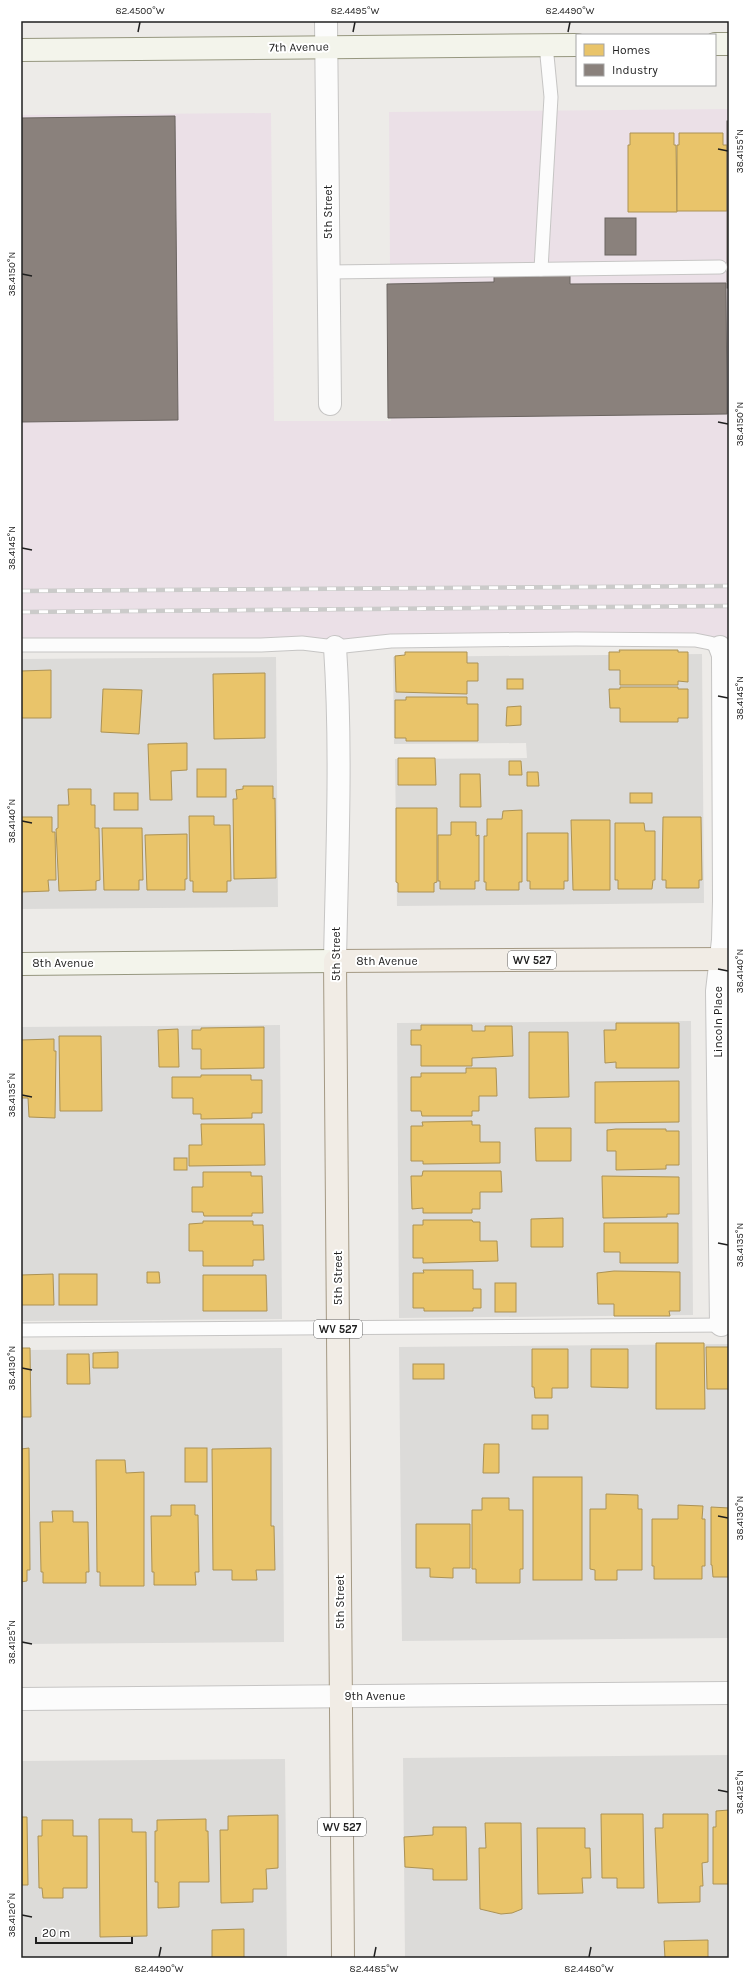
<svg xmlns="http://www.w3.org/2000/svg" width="750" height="1979" font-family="Karla,sans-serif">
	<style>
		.residential { fill: #dcdbd9 }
		.industrial { fill: #ebe0e7 }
		.homes { fill: #e9c46a; stroke: #ac9254 }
		.industry { fill: #8a817c; stroke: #6a6460 }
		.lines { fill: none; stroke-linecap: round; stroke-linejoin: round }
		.lane-casing { stroke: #c6c5c4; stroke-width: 15 }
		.street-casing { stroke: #c6c5c4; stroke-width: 24 }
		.secondary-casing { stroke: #96977f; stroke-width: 24 }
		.primary-casing { stroke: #a49984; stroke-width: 24 }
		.lane { stroke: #fcfcfc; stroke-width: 13 }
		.street { stroke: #fcfcfc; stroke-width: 22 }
		.secondary { stroke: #f3f4eb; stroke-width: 22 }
		.primary { stroke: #f1ece5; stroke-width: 22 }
		.rail-casing { stroke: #cbcbca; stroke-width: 4.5 }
		.rail { stroke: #fff; stroke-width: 3; stroke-dasharray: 9; stroke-linecap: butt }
		.ticks { fill: none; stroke: #1f1f1f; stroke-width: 1.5 }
		.labels { text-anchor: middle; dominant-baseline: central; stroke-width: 4; stroke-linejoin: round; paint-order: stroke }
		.shield { fill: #fff; stroke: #626262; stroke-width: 1 }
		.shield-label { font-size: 11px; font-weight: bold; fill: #1f1f1f }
		.street-label { font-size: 12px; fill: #1f1f1f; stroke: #fff }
		.neatline { fill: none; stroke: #1f1f1f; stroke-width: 1.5 }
		.ticks-label { font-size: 10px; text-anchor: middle; fill: #1f1f1f }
	</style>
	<rect width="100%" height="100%" fill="#edebe8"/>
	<g class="residential">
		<polygon points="702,654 704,903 397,906 395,759 527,758 526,743 394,744 393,657"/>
		<polygon points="276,657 278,907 21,909 21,659"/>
		<polygon points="691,1021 693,1315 399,1318 397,1023"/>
		<polygon points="280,1025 282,1319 21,1321 21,1027"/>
		<polygon points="729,1344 729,1638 402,1641 399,1347"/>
		<polygon points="282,1348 284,1642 21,1644 21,1350"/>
		<polygon points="729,1755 729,1958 405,1958 403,1758"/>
		<polygon points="285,1759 287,1958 21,1958 21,1761"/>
	</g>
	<polygon class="industrial" points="729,109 729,638 21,644 21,115 271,113 274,421 391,421 389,112"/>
	<g class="homes">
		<polygon points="630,133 674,133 674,145 676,145 677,212 628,212 628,145 630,145"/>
		<polygon points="679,133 723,133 723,145 727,145 727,211 677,211 677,145 679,145"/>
		<polygon points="619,650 678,650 678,652 688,652 688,682 678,681 678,685 620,685 620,670 609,670 609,652 620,652"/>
		<polygon points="405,652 467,652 467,663 478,663 478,681 467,681 467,694 396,692 395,656 405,655"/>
		<polygon points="51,670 51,718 21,718 21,671"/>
		<polygon points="265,673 265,738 214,739 213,674"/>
		<rect x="507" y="679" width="16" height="10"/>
		<polygon points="620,687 678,687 678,689 688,689 688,718 678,718 678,722 620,722 620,708 610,708 609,689 620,689"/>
		<polygon points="103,689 142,690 139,734 101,732"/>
		<polygon points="406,697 467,697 467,704 478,704 478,741 406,741 406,738 395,738 395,700 406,700"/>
		<polygon points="521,706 521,725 506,726 507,707"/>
		<polygon points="187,743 187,770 171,771 172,800 150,800 148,744"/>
		<polygon points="398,758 435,758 436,785 398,785"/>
		<polygon points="509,761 521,761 522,775 509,775"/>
		<rect x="197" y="769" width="29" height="28"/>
		<polygon points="527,772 538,772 539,786 527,786"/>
		<polygon points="460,774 480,774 481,807 460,807"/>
		<polygon points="243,786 273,786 273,799 275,798 276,878 234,879 233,799 237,799 236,790 243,789"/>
		<polygon points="68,789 91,789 91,805 95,805 95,828 99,828 100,880 96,881 96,890 59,891 56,829 58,828 58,805 69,805"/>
		<rect x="114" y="793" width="24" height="17"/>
		<rect x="630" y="793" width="22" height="10"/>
		<polygon points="396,808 437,808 437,882 434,883 434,892 398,892 398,883 396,882"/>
		<polygon points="522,810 522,882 519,882 519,890 486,890 486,882 484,882 484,836 487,836 487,819 502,819 503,811"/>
		<polygon points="189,816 214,816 214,825 230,825 231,881 227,881 227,892 193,892 193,881 190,881"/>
		<polygon points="21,817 52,817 52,832 55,832 56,880 48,880 49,891 21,892"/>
		<polygon points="663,817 701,817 702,880 699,880 699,888 666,888 666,880 662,880"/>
		<polygon points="571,820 610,820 610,890 573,890"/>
		<polygon points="451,822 476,822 476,836 479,835 479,881 475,881 475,889 440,889 440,881 438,881 438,835 451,835"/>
		<polygon points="615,823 644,823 645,831 655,831 655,880 653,880 652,889 618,889 618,880 615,880"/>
		<polygon points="102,828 142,828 143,880 139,880 139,890 104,890"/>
		<polygon points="527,833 568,833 568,881 564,881 564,889 530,889 530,881 527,881"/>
		<polygon points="187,834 187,879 185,879 185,890 147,890 145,835"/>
		<polygon points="616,1023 679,1023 679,1068 616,1068 616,1062 605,1063 604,1030 616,1030"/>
		<polygon points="421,1025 472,1025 472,1031 485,1031 485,1026 512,1026 513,1056 472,1058 472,1066 421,1066 421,1045 411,1045 411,1030 421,1030"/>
		<polygon points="264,1027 264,1068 201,1069 201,1049 192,1049 192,1030 201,1030 201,1028"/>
		<polygon points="178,1029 179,1067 159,1067 158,1030"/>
		<polygon points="529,1032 568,1032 569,1097 529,1098"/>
		<polygon points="59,1036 101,1036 102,1111 60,1111"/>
		<polygon points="54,1039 54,1051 56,1051 55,1118 29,1117 28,1098 21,1098 21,1040"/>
		<polygon points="466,1068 496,1068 497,1096 479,1096 479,1111 472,1111 472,1116 422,1116 421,1111 411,1111 411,1077 421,1077 421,1073 466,1073"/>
		<polygon points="201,1075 251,1075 251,1080 262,1080 262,1113 252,1113 252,1118 201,1119 201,1114 193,1114 193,1098 172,1098 172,1077 201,1077"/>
		<polygon points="679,1081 679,1122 595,1123 595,1082"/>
		<polygon points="472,1121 472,1125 480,1125 480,1142 500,1142 500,1163 423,1164 423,1161 411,1161 411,1126 423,1126 422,1122"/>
		<polygon points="201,1124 264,1124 265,1165 189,1166 189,1145 202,1145"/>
		<polygon points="535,1128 571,1128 571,1161 536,1161"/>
		<polygon points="616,1129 666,1129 666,1131 679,1131 679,1165 666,1165 666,1169 616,1170 616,1151 607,1151 607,1130"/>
		<rect x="174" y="1158" width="13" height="12"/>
		<polygon points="423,1171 501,1171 502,1192 480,1192 480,1209 472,1209 472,1213 423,1213 423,1208 412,1209 411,1176 422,1176"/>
		<polygon points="203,1172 251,1172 251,1176 262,1176 263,1213 252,1213 252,1216 204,1216 203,1212 192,1212 192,1187 203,1187"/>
		<polygon points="602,1176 679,1177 679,1214 667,1214 667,1217 603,1218"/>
		<polygon points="563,1218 563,1247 531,1247 531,1219"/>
		<polygon points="423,1220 472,1220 473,1222 480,1222 480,1241 497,1241 498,1261 423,1263 423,1258 413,1258 413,1225 423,1225"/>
		<polygon points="203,1221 253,1221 253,1225 263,1225 264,1260 253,1260 253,1266 203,1266 203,1251 189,1251 189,1224 203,1223"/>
		<polygon points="604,1223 678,1223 678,1263 620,1263 620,1252 604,1252"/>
		<polygon points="423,1270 473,1270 473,1289 481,1289 481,1308 473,1308 473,1311 424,1311 424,1308 413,1308 413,1273 424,1273"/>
		<polygon points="614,1271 680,1272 680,1311 669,1311 670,1316 614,1316 614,1304 598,1304 597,1273"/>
		<polygon points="147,1272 159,1272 160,1283 147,1283"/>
		<polygon points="53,1274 54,1305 21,1305 21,1275"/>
		<rect x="59" y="1274" width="38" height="31"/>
		<polygon points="203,1275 266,1275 267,1311 203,1311"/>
		<rect x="495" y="1283" width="21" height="29"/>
		<polygon points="656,1343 704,1343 705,1409 656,1409"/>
		<polygon points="706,1347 729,1347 729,1389 707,1389"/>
		<polygon points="21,1348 30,1348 31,1417 21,1417"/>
		<polygon points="532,1349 568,1349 568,1388 552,1388 552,1398 535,1398 534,1387 532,1387"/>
		<polygon points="591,1349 628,1349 628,1388 591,1387"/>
		<polygon points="118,1352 118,1368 93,1368 93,1353"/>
		<polygon points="67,1354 89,1354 90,1384 67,1384"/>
		<rect x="413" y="1364" width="31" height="15"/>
		<rect x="532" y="1415" width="16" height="14"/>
		<polygon points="484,1444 499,1444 499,1473 483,1473"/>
		<polygon points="29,1448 30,1570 27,1570 27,1581 21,1582 21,1449"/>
		<rect x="185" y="1448" width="22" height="34"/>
		<polygon points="271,1448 271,1526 274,1526 275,1570 256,1570 257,1580 232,1580 232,1570 213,1570 212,1449"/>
		<polygon points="96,1460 125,1460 126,1473 144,1472 144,1586 100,1586 100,1572 97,1572"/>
		<rect x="533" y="1477" width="49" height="103"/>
		<polygon points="606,1494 638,1495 638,1509 642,1509 642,1570 617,1570 617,1580 595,1580 595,1570 590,1569 590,1509 606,1509"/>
		<polygon points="482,1498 509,1498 509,1510 523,1510 523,1569 520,1569 520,1583 476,1583 476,1569 472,1569 472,1510 482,1510"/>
		<polygon points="171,1505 195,1505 195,1515 198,1515 199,1572 195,1572 196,1585 154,1585 154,1572 152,1572 151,1516 171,1516"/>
		<polygon points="678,1505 703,1506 702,1519 705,1519 705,1566 702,1566 702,1579 654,1579 654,1566 652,1566 652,1519 678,1519"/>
		<polygon points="711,1507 729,1508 729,1577 713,1577 712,1565 711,1565"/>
		<polygon points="52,1511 73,1511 73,1522 88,1522 89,1572 86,1572 86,1583 43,1583 43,1572 41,1572 40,1522 53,1522"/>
		<polygon points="416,1524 470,1524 470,1568 453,1568 453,1578 430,1577 430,1568 416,1568"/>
		<polygon points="729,1810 729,1884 713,1884 713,1827 716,1827 716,1811"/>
		<polygon points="601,1814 643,1814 644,1888 617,1888 617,1878 602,1878"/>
		<polygon points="663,1814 708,1814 708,1862 702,1863 703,1886 700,1886 700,1902 658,1903 655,1828 663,1828"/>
		<polygon points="278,1815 278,1868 266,1869 267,1889 253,1889 253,1902 221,1903 220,1830 228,1830 228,1816"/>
		<polygon points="21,1817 27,1817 28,1885 21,1885"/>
		<polygon points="99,1819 132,1819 132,1832 146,1832 147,1936 100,1937"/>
		<polygon points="206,1819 206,1831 208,1831 209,1882 179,1882 179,1907 158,1908 158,1882 155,1882 155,1831 157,1831 157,1820"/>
		<polygon points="42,1820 73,1820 73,1836 87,1836 87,1888 63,1888 63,1898 43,1898 42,1888 39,1888 38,1836 42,1836"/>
		<polygon points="485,1823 521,1823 522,1909 512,1913 501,1914 480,1909 479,1848 486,1848"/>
		<polygon points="433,1827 466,1827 467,1880 433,1880 433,1869 405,1867 404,1837 433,1835"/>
		<polygon points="537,1828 585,1828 585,1848 590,1848 591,1878 582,1878 583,1893 538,1894"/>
		<polygon points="244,1929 244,1958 212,1958 212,1930"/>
		<polygon points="708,1940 708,1958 665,1958 664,1941"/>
	</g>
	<g class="industry">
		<polygon points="175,116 178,420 21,422 21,118"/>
		<rect x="727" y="121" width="2" height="167"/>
		<rect x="605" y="218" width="31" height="37"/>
		<polygon points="494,273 570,273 570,284 726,283 727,414 388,418 387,284 494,282"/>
	</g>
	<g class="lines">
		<defs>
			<g id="lane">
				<polyline points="541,269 551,97 546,45"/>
				<polyline points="329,272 720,267"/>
				<polyline points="21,645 261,645 302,643 335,647 391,641 469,640 576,639 695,640 710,643 720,647"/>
				<polyline points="21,1330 727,1325"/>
			</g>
			<g id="street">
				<polyline points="326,21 330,404"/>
				<path d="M335 647C342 752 337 856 335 961"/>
				<polyline points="720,647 723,655 724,901 723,940 717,991 721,1325"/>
				<polyline points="21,1699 729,1693"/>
			</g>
			<g id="secondary">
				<polyline points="715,44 729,44"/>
				<polyline points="21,50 577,45"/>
				<polyline points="21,964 335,961"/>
			</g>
			<polyline id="primary" points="343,1958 335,961 729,959"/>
		</defs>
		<use href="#lane" class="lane-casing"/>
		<use href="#street" class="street-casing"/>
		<use href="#secondary" class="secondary-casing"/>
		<use href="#primary" class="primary-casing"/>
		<use href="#lane" class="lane"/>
		<use href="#street" class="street"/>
		<use href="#secondary" class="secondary"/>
		<use href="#primary" class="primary"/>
		<defs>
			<g id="rail">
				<polyline points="21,591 729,586"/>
				<polyline points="21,612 729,606"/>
			</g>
		</defs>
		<use href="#rail" class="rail-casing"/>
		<use href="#rail" class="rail"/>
	</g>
	<path class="ticks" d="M138 32 140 22M353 32 355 22M568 32 570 22M718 149 728 151M22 274 32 276M718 422 728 424M22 548 32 550M718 696 728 698M22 821 32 823M718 969 728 971M22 1095 32 1097M718 1243 728 1245M22 1368 32 1370M718 1516 728 1518M22 1642 32 1644M718 1790 728 1792M22 1915 32 1917M159 1957 161 1947M374 1957 376 1947M589 1957 591 1947"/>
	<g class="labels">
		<g class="shield">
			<rect x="508" y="951" width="48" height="18" rx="3"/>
			<rect x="314" y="1320" width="48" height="18" rx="3"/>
			<rect x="318" y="1818" width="48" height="18" rx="3"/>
		</g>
		<g class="shield-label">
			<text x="532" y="960">WV 527</text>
			<text x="338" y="1329">WV 527</text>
			<text x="342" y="1827">WV 527</text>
		</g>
		<g class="street-label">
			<text transform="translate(299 47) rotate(-1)">7th Avenue</text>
			<text transform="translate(328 212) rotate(-90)">5th Street</text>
			<text transform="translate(336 954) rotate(-90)">5th Street</text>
			<text x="387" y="961">8th Avenue</text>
			<text x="63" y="963">8th Avenue</text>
			<text transform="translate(718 1022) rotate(-90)">Lincoln Place</text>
			<text transform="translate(338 1278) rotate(-90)">5th Street</text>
			<text transform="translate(340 1602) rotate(-90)">5th Street</text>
			<text x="375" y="1696">9th Avenue</text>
		</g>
	</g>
	<rect width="750" height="1979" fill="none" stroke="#ffffff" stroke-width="44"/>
	<rect x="576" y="34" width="140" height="52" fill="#ffffff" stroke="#a5a5a5"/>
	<rect x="584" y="44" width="20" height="12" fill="#e9c46a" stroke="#a5a5a5"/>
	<text x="612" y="54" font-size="12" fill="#1f1f1f">Homes</text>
	<rect x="584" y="64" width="20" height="12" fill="#8a817c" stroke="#a5a5a5"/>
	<text x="612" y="74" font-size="12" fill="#1f1f1f">Industry</text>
	<path d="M36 1937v6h96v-6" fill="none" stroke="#1f1f1f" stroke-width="2"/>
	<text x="42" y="1937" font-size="12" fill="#1f1f1f" stroke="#ffffff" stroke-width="3" paint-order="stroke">20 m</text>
	<rect x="22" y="22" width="706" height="1935" class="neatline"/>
	<g class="ticks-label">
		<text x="140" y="14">82.4500°W</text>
		<text x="355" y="14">82.4495°W</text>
		<text x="570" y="14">82.4490°W</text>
		<text transform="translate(739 151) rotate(-90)" y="4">38.4155°N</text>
		<text transform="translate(11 274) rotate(-90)" y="4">38.4150°N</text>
		<text transform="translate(739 424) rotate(-90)" y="4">38.4150°N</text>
		<text transform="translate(11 548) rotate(-90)" y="4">38.4145°N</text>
		<text transform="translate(739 698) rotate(-90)" y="4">38.4145°N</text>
		<text transform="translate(11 821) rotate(-90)" y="4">38.4140°N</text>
		<text transform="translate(739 971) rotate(-90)" y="4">38.4140°N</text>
		<text transform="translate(11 1095) rotate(-90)" y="4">38.4135°N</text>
		<text transform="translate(739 1245) rotate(-90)" y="4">38.4135°N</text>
		<text transform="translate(11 1368) rotate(-90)" y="4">38.4130°N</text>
		<text transform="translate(739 1518) rotate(-90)" y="4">38.4130°N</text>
		<text transform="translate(11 1642) rotate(-90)" y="4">38.4125°N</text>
		<text transform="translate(739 1792) rotate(-90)" y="4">38.4125°N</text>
		<text transform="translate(11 1915) rotate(-90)" y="4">38.4120°N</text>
		<text x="159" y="1972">82.4490°W</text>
		<text x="374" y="1972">82.4485°W</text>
		<text x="589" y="1972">82.4480°W</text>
	</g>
</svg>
